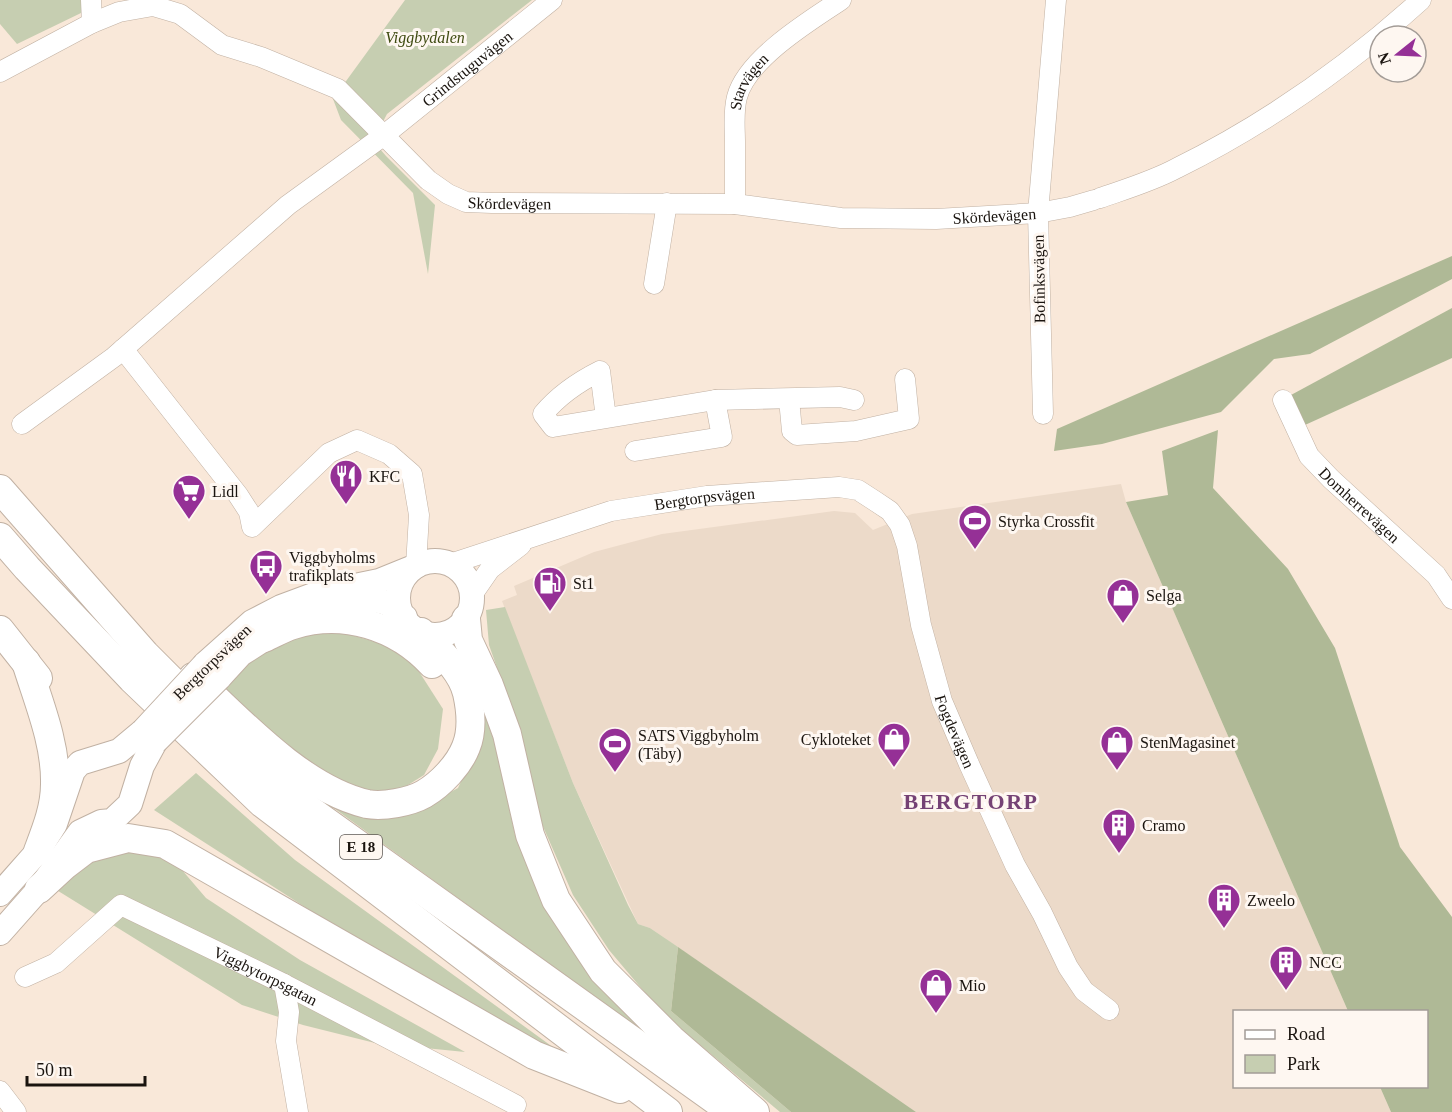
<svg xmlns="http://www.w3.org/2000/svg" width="1452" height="1112" font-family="Georgia,serif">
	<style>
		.commercial { fill: #ecdac9 }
		.green { fill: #c6ceb1 }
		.forest { fill: #afb996 }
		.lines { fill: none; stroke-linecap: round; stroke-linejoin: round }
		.minor-casing { stroke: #c1b1a3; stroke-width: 21 }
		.major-casing { stroke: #c1b1a3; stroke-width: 26 }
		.highway-casing { stroke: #c1b1a3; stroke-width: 30 }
		.minor { stroke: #fff; stroke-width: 20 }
		.major { stroke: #fff; stroke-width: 24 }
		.highway { stroke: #fff; stroke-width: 28 }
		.major-bridge-casing { stroke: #c1b1a3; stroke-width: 26; stroke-linecap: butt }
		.major-bridge { stroke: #fff; stroke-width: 24 }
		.labels { text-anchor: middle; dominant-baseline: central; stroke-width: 6; stroke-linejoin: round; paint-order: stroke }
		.shield { fill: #fef7f1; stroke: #5e5853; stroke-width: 1.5 }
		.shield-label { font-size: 15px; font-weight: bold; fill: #1a140f }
		.park-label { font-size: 16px; font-style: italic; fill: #3e4a10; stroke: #fef7f1 }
		.street-label { font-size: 16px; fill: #1a140f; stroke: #fef7f1 }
		.poi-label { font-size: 16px; fill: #1a140f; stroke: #fef7f1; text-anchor: start }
		.district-label { font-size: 22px; font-weight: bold; letter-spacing: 1.5px; fill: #754275; stroke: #fef7f1 }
	</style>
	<rect width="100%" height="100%" fill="#f9e8d9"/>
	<polygon class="commercial" points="1121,484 1126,502 1348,1011 1234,1012 1234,1086 1380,1087 1391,1112 916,1112 650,928 638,924 573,783 502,601 517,595 514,586 594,552 662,534 834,511 855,513 873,530 912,514"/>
	<g class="green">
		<polygon points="0,0 91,0 81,13 17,44 0,24"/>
		<polygon points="405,0 532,0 387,114 373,141 386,156 435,205 428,274 413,193 341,120 333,99"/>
		<polygon points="505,607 573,783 628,905 638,924 650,928 678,947 671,1011 791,1112 780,1112 663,1014 609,950 573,895 541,822 518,727 489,645 486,610"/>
		<polygon points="341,632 393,647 418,670 443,709 438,749 424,775 400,790 361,793 305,762 218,692 256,653 291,636"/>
		<polygon points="481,704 495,744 515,835 550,911 642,1026 640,1030 302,785 410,814 458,788 480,741"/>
		<polygon points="196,773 295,860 561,1053 454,1003 154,810"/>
		<polygon points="126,848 160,855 182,870 206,898 300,960 465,1052 375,1043 303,1025 242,1005 55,889 71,870"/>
	</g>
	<g class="forest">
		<polygon points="1452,256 1452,279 1310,354 1274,359 1221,412 1102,444 1054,451 1057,429"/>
		<polygon points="1452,308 1452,358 1305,425 1295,408 1291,395"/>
		<polygon points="1218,430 1213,488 1288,569 1335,648 1400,847 1452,917 1452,1112 1391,1112 1380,1087 1426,1086 1426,1012 1348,1011 1126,502 1168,495 1162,451"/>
		<polygon points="678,947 916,1112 791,1112 671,1011"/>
	</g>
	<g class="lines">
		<defs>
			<g id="minor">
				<polyline points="91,0 92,23"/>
				<path id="s1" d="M0 72 92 23 119 12 153 6 180 14 222 45 261 57 338 89 428 180 448 194 466 202 492 203 735 204 841 218 936 219 1038 213 1070 207 1094 200"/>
				<path d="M1100 198C1126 189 1153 181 1177 168 1266 124 1348 66 1421 0"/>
				<path id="s2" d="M735 204C735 183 735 163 735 143 735 128 733 112 737 97 747 59 809 21 841 0"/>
				<polyline points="654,284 667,203"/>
				<polyline points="123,349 238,495 249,512 252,527 329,453 357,440 389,454 412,474 419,515 416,566"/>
				<polyline points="789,399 792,431 797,435 856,431 909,419 905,379"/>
				<path id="s3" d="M1283 400 1309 456 1331 479 1436 575 1452 599"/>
				<polyline points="1043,414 1038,213 1056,0"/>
				<path d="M606 418 600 371C578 382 559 395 543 414L553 427 715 400 840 397 854 400"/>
				<path id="s4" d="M22 424 114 357 288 205 383 136 552 0"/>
				<polyline points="635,451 722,437 715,400"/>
				<path id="s5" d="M450 564 611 511 707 496 839 487 858 490 875 501 890 511 900 525 907 546 921 625 942 701 969 764 1015 865 1042 913 1068 967 1084 991 1109 1010"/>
				<polyline points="472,595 490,569 521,545"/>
				<path id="s6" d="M25 977 56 963 121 905 284 984 516 1105"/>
				<polyline points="284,984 289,1012 286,1041 298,1112"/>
				<polyline points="0,1091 16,1112"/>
			</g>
			<g id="major">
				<circle cx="435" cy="598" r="37"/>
				<path d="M311 613C333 608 364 594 386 603 393 606 399 613 405 617"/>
				<polyline points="205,664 252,622 281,607 316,594 379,581 416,566"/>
				<polyline points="219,678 241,654 280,629"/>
				<polyline points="0,894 38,851 55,824 73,771 80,763 119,751 143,731"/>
				<polyline points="0,933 39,889 80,832 101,822 112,821 130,804 142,766 155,742"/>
			</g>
			<g id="highway">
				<polyline points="0,489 145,654 279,788 732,1112"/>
				<polyline points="0,537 27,568 132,679 262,803 668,1112"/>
				<polyline points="466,619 468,640 489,685 507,734 530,835 556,900 603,971 671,1039 755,1112"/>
				<polyline points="0,630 38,678"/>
				<path d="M264 638C273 634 283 628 293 625 343 609 397 626 432 664"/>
				<path d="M26 662C38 701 56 743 55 784 55 808 46 830 38 851"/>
				<path d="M193 677C240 721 302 789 367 804 383 807 410 802 424 794 441 784 459 765 466 747 473 730 471 711 467 693 461 669 438 650 421 632"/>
				<polyline points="39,889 65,865 86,849 128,838 165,844 534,1055 620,1089"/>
			</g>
		</defs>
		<use href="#minor" class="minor-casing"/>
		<use href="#major" class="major-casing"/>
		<use href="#highway" class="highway-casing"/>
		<use href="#minor" class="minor"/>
		<use href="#major" class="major"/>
		<use href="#highway" class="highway"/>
		<defs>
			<g id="major-bridge">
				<polyline points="143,731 205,664"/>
				<polyline points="155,742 219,678"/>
			</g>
		</defs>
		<use href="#major-bridge" class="major-bridge-casing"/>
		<use href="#major-bridge" class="major-bridge"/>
	</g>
	<defs>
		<symbol id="restaurant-pin" viewBox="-11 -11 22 30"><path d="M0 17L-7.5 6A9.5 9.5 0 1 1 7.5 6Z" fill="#953096" stroke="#fef7f1"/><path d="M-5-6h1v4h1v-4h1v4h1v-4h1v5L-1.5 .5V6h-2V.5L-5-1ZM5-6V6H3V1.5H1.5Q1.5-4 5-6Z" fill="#fff"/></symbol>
		<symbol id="supermarket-pin" viewBox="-11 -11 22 30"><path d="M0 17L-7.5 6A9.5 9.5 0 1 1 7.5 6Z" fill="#953096" stroke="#fef7f1"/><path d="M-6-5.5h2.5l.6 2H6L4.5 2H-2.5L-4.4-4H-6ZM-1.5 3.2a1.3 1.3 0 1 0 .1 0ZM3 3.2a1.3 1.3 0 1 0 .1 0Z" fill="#fff"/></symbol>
		<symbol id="stadium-pin" viewBox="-11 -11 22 30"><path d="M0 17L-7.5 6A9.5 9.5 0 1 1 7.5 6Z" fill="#953096" stroke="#fef7f1"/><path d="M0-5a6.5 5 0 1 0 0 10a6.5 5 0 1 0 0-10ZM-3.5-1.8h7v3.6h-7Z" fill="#fff"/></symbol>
		<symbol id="bus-pin" viewBox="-11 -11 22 30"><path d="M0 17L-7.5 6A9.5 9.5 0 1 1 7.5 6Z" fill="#953096" stroke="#fef7f1"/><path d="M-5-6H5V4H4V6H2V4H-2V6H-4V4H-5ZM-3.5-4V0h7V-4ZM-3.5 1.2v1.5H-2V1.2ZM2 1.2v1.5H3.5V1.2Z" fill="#fff"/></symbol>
		<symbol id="fuel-pin" viewBox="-11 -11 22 30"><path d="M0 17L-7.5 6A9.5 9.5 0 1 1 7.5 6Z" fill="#953096" stroke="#fef7f1"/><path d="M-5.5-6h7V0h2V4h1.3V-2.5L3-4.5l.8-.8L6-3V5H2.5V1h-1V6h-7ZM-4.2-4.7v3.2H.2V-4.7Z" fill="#fff"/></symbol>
		<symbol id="shop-pin" viewBox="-11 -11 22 30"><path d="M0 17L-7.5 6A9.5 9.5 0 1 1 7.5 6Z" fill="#953096" stroke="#fef7f1"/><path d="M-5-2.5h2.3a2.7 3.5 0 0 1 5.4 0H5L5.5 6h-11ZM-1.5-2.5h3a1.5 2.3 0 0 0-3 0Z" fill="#fff"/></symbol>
		<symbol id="building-pin" viewBox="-11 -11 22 30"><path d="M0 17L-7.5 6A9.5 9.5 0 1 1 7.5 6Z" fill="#953096" stroke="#fef7f1"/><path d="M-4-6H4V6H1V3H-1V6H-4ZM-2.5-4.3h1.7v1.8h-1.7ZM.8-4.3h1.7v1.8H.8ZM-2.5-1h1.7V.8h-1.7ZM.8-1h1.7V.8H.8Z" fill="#fff"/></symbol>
	</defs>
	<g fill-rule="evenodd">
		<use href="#restaurant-pin" x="327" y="457" width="38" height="52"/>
		<use href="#supermarket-pin" x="170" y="472" width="38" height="52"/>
		<use href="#stadium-pin" x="956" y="502" width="38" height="52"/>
		<use href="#bus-pin" x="247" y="547" width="38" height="52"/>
		<use href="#fuel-pin" x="531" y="564" width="38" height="52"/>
		<use href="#shop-pin" x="1104" y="576" width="38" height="52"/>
		<use href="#shop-pin" x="875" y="720" width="38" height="52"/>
		<use href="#shop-pin" x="1098" y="723" width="38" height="52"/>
		<use href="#stadium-pin" x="596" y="725" width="38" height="52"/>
		<use href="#building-pin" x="1100" y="806" width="38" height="52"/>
		<use href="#building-pin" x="1205" y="881" width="38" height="52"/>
		<use href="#building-pin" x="1267" y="943" width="38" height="52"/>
		<use href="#shop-pin" x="917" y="966" width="38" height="52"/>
	</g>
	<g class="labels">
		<rect class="shield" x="340" y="835" width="42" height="24" rx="4.5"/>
		<g class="shield-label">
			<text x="361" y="847">E 18</text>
		</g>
		<g class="park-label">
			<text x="425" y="37">Viggbydalen</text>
		</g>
		<g class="street-label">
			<text stroke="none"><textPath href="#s4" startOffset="570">Grindstuguvägen</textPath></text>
			<text stroke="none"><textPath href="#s2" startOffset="126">Starvägen</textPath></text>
			<text stroke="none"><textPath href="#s1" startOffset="588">Skördevägen</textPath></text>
			<text stroke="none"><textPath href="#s1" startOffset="1074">Skördevägen</textPath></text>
			<text transform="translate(1039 279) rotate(-91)">Bofinksvägen</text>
			<text stroke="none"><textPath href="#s5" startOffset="264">Bergtorpsvägen</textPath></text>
			<text stroke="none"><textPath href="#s3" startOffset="132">Domherrevägen</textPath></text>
			<text transform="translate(212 662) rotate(-44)">Bergtorpsvägen</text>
			<text stroke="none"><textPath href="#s5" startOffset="688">Fogdevägen</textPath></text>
			<text stroke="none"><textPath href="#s6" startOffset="282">Viggbytorpsgatan</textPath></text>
		</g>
		<g class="poi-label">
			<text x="369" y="476">KFC</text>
			<text x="212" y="491">Lidl</text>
			<text x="998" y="521">Styrka Crossfit</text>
			<text x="289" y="557">Viggbyholms<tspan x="289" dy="18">trafikplats</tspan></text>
			<text x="573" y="583">St1</text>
			<text x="1146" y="595">Selga</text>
			<text x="638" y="735">SATS Viggbyholm<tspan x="638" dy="18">(Täby)</tspan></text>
			<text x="871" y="739" text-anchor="end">Cykloteket</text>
			<text x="1140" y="742">StenMagasinet</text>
			<text x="1142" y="825">Cramo</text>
			<text x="1247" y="900">Zweelo</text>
			<text x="1309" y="962">NCC</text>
			<text x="959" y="985">Mio</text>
		</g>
		<g class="district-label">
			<text x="971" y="801">BERGTORP</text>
		</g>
	</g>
	<rect x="1233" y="1010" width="195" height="78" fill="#fef7f1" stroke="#a39c97" stroke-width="1.5"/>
	<rect x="1245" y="1030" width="30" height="9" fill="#ffffff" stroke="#a39c97" stroke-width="1.5"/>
	<text x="1287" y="1040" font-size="18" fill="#1a140f">Road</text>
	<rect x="1245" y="1055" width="30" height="18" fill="#c6ceb1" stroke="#a39c97" stroke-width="1.5"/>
	<text x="1287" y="1070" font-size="18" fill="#1a140f">Park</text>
	<g transform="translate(1398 54) rotate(252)"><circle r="28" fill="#fef7f1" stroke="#a39c97" stroke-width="1.5"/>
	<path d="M0-4.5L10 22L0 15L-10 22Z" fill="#953096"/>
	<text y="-9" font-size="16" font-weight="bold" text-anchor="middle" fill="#1a140f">N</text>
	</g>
	<path d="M27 1076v9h118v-9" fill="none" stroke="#1a140f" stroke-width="3"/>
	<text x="36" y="1076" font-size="18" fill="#1a140f" stroke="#fef7f1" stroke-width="4.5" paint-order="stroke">50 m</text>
</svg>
